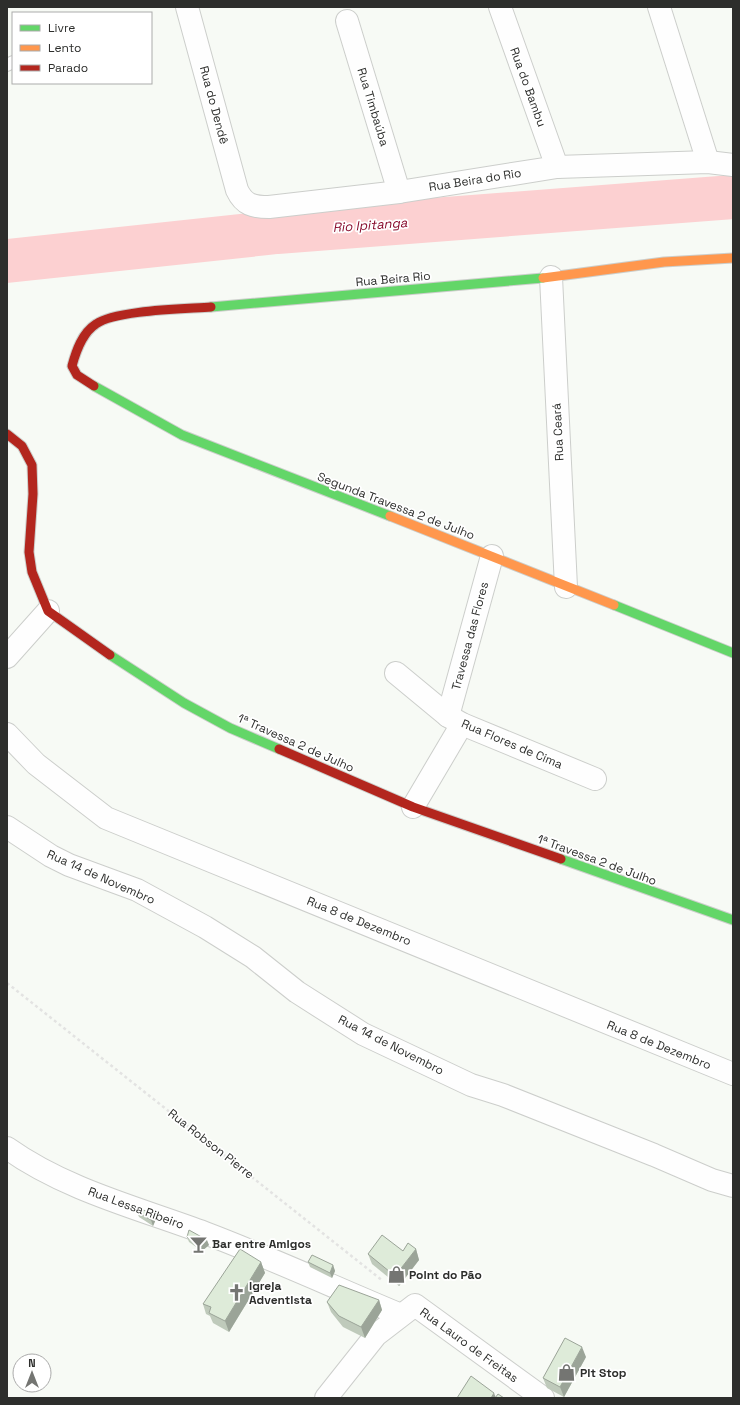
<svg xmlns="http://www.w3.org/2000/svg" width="740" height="1405" font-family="'Space Grotesk',sans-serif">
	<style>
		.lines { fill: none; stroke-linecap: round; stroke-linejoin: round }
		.river { stroke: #fcd0d1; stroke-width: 44 }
		.lane-casing { stroke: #cccecb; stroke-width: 14 }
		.street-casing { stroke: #cccecb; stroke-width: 24 }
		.fast-casing { stroke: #cccecb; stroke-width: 11 }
		.slow-casing { stroke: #cccecb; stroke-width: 11 }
		.jam-casing { stroke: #cccecb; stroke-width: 11 }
		.path { stroke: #e3e3e2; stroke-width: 2.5; stroke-dasharray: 3 3; stroke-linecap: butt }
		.lane { stroke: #fefefe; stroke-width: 12 }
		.street { stroke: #fefefe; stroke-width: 22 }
		.fast { stroke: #63d668; stroke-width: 9 }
		.slow { stroke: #ff974d; stroke-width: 9 }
		.jam { stroke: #b3261e; stroke-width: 9 }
		.wall { fill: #bfcabb }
		.shaded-wall { fill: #9ba498 }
		.building { fill: #deebd9; stroke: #9ba498 }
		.labels { text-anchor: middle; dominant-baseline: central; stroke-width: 3.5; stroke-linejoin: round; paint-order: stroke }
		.street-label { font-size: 12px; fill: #2d2e2c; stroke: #fff }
		.poi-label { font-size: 12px; font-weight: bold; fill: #2d2e2c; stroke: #fff; text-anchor: start }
		.water-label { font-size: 13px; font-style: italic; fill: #870b2c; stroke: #fff }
	</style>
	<rect width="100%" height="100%" fill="#f7faf5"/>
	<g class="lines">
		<polyline class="river" points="7,261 277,232 733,197"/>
		<defs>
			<polyline id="lane" points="7,65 13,62"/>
			<g id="street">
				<path d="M187 7 237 190C244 205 253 207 269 207L399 192 557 167 708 162 733 165"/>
				<polyline points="500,7 557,167"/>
				<polyline points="659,7 708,162"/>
				<polyline points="347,21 399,192"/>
				<polyline points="551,277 566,587"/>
				<polyline points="7,657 48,611"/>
				<polyline points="396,673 448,716 462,724 595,779"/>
				<polyline points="448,716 492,556"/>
				<polyline points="7,734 36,764 106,818 733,1074"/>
				<polyline points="413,807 462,724"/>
				<polyline points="7,827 51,856 69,865 137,890 205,927 253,957 297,992 363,1034 471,1085 503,1095 654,1155 712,1180 733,1186"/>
				<path d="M7 1148C66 1190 138 1208 205 1233 271 1258 336 1288 401 1315"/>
				<polyline points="326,1398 376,1335 415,1305 543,1398"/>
			</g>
			<g id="fast">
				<polyline points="211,307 543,278"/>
				<polyline points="94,386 182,435 390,516"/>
				<polyline points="614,605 733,653"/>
				<polyline points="110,655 184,703 230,728 279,749"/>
				<polyline points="561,859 733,920"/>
			</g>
			<g id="slow">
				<polyline points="543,278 664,262 733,258"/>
				<polyline points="390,516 614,605"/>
			</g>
			<g id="jam">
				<path d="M94 386 77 375 72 366C76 351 82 333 96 324 115 310 185 309 211 307"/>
				<polyline points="7,434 22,446 32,465 33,494 29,552 32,572 48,611 110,655"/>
				<polyline points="279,749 413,807 561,859"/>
			</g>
		</defs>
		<use href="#lane" class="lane-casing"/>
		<use href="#street" class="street-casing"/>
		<use href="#fast" class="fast-casing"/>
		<use href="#slow" class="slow-casing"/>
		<use href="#jam" class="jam-casing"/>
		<polyline class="path" points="7,983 383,1281"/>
		<use href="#lane" class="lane"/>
		<use href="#street" class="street"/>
		<use href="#fast" class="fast"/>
		<use href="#slow" class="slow"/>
		<use href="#jam" class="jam"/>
	</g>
	<g class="wall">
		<polygon points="137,1212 154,1214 156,1219 153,1226 139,1217"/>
		<polygon points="187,1237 209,1245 202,1251 189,1242"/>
		<polygon points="416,1249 419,1260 399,1286 372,1264 368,1254"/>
		<polygon points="261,1262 265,1273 229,1332 213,1323 210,1316 206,1314 203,1304"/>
		<polygon points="308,1262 333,1265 335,1271 332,1278 310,1267"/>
		<polygon points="379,1300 382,1310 365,1338 343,1327 331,1312 327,1302"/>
		<polygon points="586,1357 564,1397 547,1388 543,1378"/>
	</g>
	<g class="shaded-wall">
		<polygon points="154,1214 156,1219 153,1226 151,1220"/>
		<polygon points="207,1240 209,1245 202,1251 200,1246"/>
		<polygon points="416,1249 419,1260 399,1286 395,1276"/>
		<polygon points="261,1262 265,1273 229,1332 225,1321"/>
		<polygon points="333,1265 335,1271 332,1278 330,1273"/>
		<polygon points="379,1300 382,1310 365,1338 361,1327"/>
		<polygon points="582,1347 586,1357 564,1397 560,1387"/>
		<polygon points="494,1393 496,1398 491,1398"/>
	</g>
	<g class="building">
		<polygon points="138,1208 154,1214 151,1220 137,1212"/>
		<polygon points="189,1230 207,1240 200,1246 187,1237"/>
		<polygon points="382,1235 403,1251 408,1243 416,1249 395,1276 368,1254"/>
		<polygon points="240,1249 261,1262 225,1321 209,1313 211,1307 203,1304"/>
		<polygon points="312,1255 333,1265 330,1273 308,1262"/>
		<polygon points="339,1285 379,1300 361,1327 339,1316 327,1302"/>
		<polygon points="565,1338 582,1347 560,1387 543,1378"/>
		<polygon points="471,1376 494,1393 491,1398 457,1398"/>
		<polygon points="498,1394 504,1398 495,1398"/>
	</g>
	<defs>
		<symbol id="bar-bare" viewBox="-9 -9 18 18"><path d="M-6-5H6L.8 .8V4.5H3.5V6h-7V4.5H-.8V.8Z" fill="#747572" stroke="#fff" stroke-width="2.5" paint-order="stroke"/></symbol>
		<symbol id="shop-bare" viewBox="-9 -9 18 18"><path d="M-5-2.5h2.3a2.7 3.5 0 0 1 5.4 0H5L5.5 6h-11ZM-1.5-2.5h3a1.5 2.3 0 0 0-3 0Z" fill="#747572" stroke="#fff" stroke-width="2.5" paint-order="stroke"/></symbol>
		<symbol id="church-bare" viewBox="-9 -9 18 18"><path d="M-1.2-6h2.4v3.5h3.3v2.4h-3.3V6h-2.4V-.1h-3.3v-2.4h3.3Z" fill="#747572" stroke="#fff" stroke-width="2.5" paint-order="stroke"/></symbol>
	</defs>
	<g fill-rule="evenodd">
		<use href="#bar-bare" x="186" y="1232" width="25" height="25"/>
		<use href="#shop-bare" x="384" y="1262" width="25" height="25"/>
		<use href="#church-bare" x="224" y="1280" width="25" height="25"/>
		<use href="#shop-bare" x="554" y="1360" width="25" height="25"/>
	</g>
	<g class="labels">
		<g class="street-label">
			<text transform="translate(528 87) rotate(70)">Rua do Bambu</text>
			<text transform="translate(214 105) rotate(75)">Rua do Dendê</text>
			<text transform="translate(373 107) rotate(73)">Rua Timbaúba</text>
			<text transform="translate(475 180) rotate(-9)">Rua Beira do Rio</text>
			<text transform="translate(393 279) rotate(-5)">Rua Beira Rio</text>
			<text transform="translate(558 432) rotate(-93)">Rua Ceará</text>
			<text transform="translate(396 506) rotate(21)">Segunda Travessa 2 de Julho</text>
			<text transform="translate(470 636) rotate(-75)">Travessa das Flores</text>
			<text transform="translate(296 743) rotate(24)">1ª Travessa 2 de Julho</text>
			<text transform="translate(512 744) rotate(23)">Rua Flores de Cima</text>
			<text transform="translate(597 860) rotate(20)">1ª Travessa 2 de Julho</text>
			<text transform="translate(101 877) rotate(24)">Rua 14 de Novembro</text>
			<text transform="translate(359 921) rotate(22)">Rua 8 de Dezembro</text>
			<text transform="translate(391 1045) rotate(27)">Rua 14 de Novembro</text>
			<text transform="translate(659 1045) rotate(22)">Rua 8 de Dezembro</text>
			<text transform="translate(211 1144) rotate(38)">Rua Robson Pierre</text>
			<text transform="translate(136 1208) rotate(20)">Rua Lessa Ribeiro</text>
			<text transform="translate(469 1345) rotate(36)">Rua Lauro de Freitas</text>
		</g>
		<g class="poi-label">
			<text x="212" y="1244">Bar entre Amigos</text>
			<text x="409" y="1275">Point do Pão</text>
			<text x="249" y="1286">Igreja<tspan x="249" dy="14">Adventista</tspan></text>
			<text x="580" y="1373">Pit Stop</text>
		</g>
		<g class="water-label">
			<text transform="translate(370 225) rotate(-4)">Rio Ipitanga</text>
		</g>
	</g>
	<rect width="740" height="1405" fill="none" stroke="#2d2e2c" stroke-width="16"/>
	<rect x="12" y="12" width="140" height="72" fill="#ffffff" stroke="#ababab"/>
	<rect x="20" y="25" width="20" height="6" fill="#63d668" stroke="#ababab"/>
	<text x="48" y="32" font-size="12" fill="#2d2e2c">Livre</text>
	<rect x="20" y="45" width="20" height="6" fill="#ff974d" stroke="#ababab"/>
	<text x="48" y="52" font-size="12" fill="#2d2e2c">Lento</text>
	<rect x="20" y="65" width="20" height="6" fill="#b3261e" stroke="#ababab"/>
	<text x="48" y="72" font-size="12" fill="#2d2e2c">Parado</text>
	<g transform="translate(32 1373)"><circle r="19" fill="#ffffff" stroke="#ababab"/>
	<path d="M0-3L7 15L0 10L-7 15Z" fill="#747572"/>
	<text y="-6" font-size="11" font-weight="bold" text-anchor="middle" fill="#2d2e2c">N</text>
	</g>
</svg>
